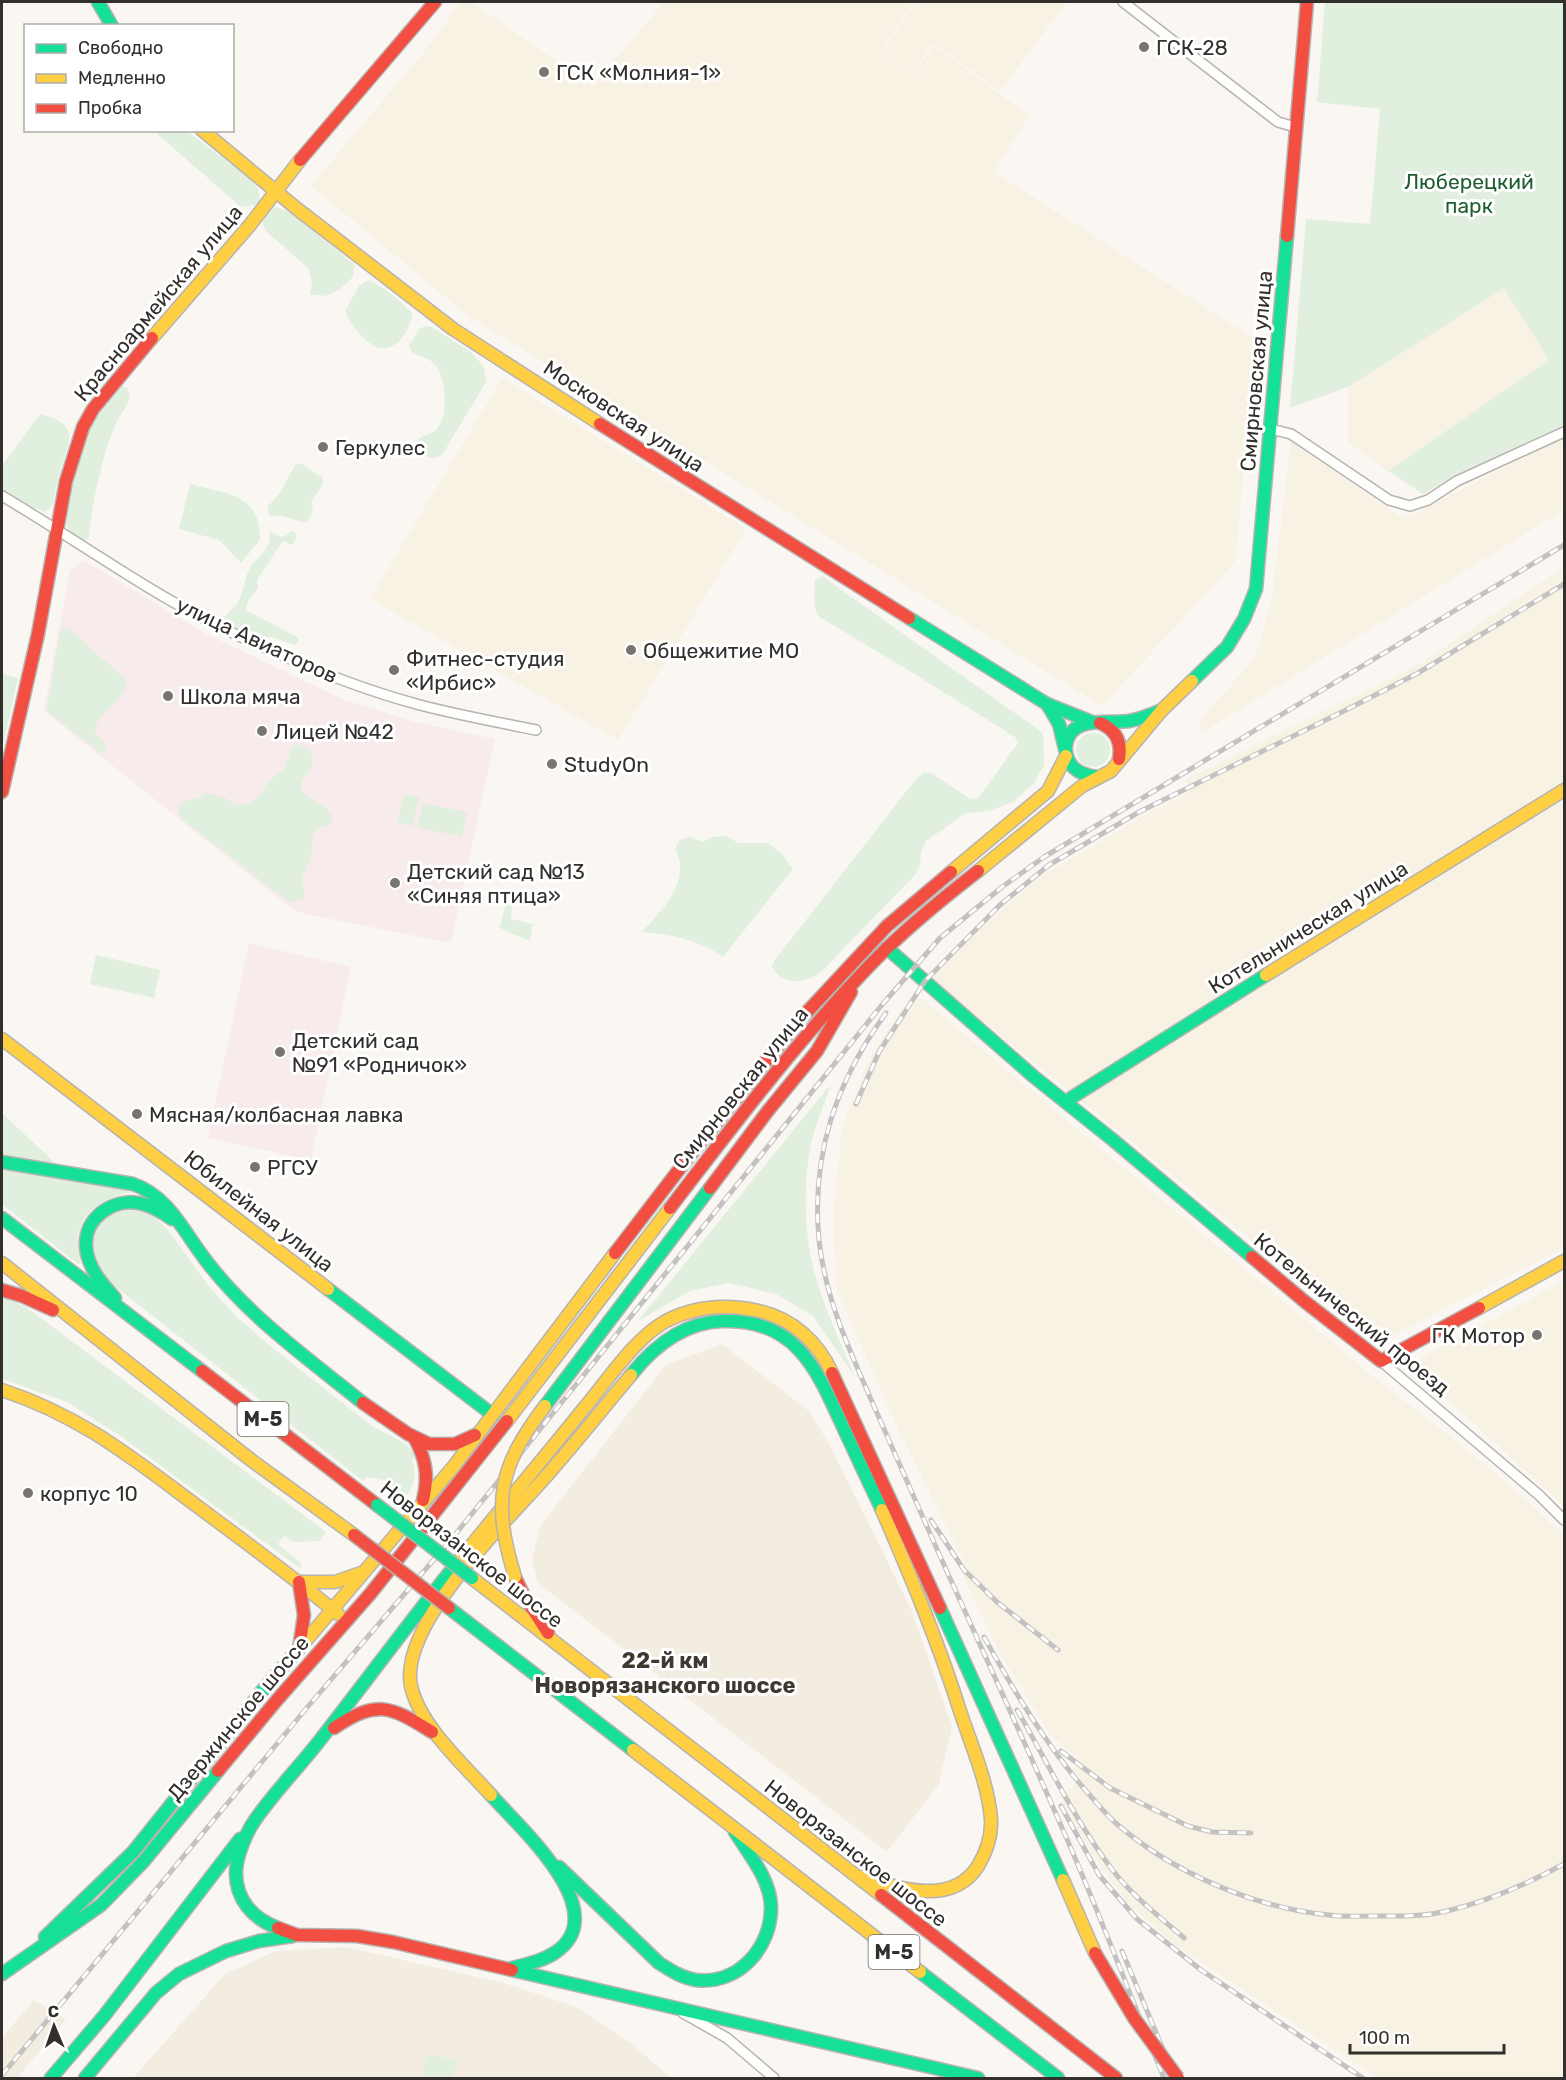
<svg xmlns="http://www.w3.org/2000/svg" width="1566" height="2080" font-family="Rubik,sans-serif">
	<style>
		.built { fill: #f3ece1 }
		.industrial { fill: #f8f2e4 }
		.education { fill: #f8ebeb }
		.green { fill: #e0efde }
		.lines { fill: none; stroke-linecap: round; stroke-linejoin: round }
		.street-casing { stroke: #b6b3b0; stroke-width: 12 }
		.fast-casing { stroke: #b6b3b0; stroke-width: 15 }
		.slow-casing { stroke: #b6b3b0; stroke-width: 15 }
		.jam-casing { stroke: #b6b3b0; stroke-width: 15 }
		.street { stroke: #fefefd; stroke-width: 9 }
		.fast { stroke: #16e098; stroke-width: 12 }
		.slow { stroke: #ffcf43; stroke-width: 12 }
		.jam { stroke: #f24e42; stroke-width: 12 }
		.rail-casing { stroke: #c4c2c1; stroke-width: 5 }
		.rail { stroke: #fff; stroke-width: 3; stroke-dasharray: 9; stroke-linecap: butt }
		.fast-bridge-casing { stroke: #b6b3b0; stroke-width: 15; stroke-linecap: butt }
		.slow-bridge-casing { stroke: #b6b3b0; stroke-width: 15; stroke-linecap: butt }
		.jam-bridge-casing { stroke: #b6b3b0; stroke-width: 15; stroke-linecap: butt }
		.fast-bridge { stroke: #16e098; stroke-width: 12 }
		.slow-bridge { stroke: #ffcf43; stroke-width: 12 }
		.jam-bridge { stroke: #f24e42; stroke-width: 12 }
		.poi-dot { fill: #787571; stroke: #fff; stroke-width: 2 }
		.labels { text-anchor: middle; dominant-baseline: central; stroke-width: 6; stroke-linejoin: round; paint-order: stroke }
		.shield { fill: #fff; stroke: #706d6b; stroke-width: 1.5 }
		.shield-label { font-size: 20px; font-weight: bold; fill: #322f2c }
		.poi-label { font-size: 21px; fill: #322f2c; stroke: #fff; text-anchor: start }
		.park-label { font-size: 21px; fill: #1e5d30; stroke: #fff }
		.street-label { font-size: 21px; fill: #322f2c; stroke: #fff }
		.neighbourhood-label { font-size: 22px; font-weight: bold; fill: #3e3a32; stroke: #fff }
	</style>
	<rect width="100%" height="100%" fill="#faf7f2"/>
	<g class="built">
		<polygon points="722,1344 809,1411 828,1442 911,1609 952,1726 939,1784 887,1852 538,1583 532,1559 540,1526 666,1365"/>
		<polygon points="346,1947 504,1983 576,2007 633,2045 671,2078 133,2078 225,1974 276,1951"/>
		<polygon points="34,2000 66,2019 17,2078 2,2078 2,2038"/>
	</g>
	<g class="industrial">
		<polygon points="460,2 471,2 593,86 664,2 914,2 880,52 913,75 934,46 1029,115 994,172 1256,340 1235,562 1102,706 467,315 311,186 433,41"/>
		<polygon points="916,2 1061,2 1065,5 1000,91 933,43 913,73 882,52"/>
		<polygon points="1504,287 1549,360 1388,471 1348,442 1348,387"/>
		<polygon points="502,378 746,529 636,711 631,708 635,712 618,740 370,599"/>
		<polygon points="1564,437 1564,510 1203,732 1198,722 1255,658 1271,605 1291,442 1404,519"/>
		<polygon points="1564,567 1564,781 1069,1091 932,979 984,926 1038,878 1150,812 1191,792 1185,780 1419,664"/>
		<polygon points="1564,796 1564,1247 1378,1343 1079,1099"/>
		<polygon points="920,997 1369,1373 1497,1474 1564,1535 1564,2078 1378,2078 1175,1945 1127,1903 1091,1853 1060,1797 1081,1778 1073,1769 1080,1760 1051,1736 1000,1653 962,1574 966,1566 897,1426 837,1291 833,1217 841,1138 846,1116 872,1054 900,1011 907,1016"/>
		<polygon points="1564,1281 1564,1506 1409,1364"/>
	</g>
	<g class="education">
		<polygon points="83,560 207,634 342,699 415,722 495,739 451,943 310,915 292,909 44,711 70,570"/>
		<polygon points="249,943 351,967 311,1160 208,1138"/>
	</g>
	<g class="green">
		<polygon points="1325,2 1564,2 1564,425 1462,472 1423,494 1388,471 1549,360 1504,288 1348,387 1290,408 1306,219 1370,224 1380,109 1317,102"/>
		<polygon points="154,131 187,131 249,178 258,189 260,200 255,205 241,207"/>
		<path d="M274 206 290 212 355 265 353 277 339 290 325 296 310 294 312 282 308 268 266 231C259 219 266 216 274 206Z"/>
		<path d="M368 280C386 288 399 300 413 314 410 328 398 351 380 348 367 346 349 323 345 311L359 286Z"/>
		<path d="M426 326 432 327 471 352 484 367 486 382 442 455C430 461 419 456 414 444 421 433 432 437 439 426 449 412 446 371 431 361 422 355 413 357 409 346L420 328Z"/>
		<path d="M121 386 127 388C135 400 120 413 115 425 101 460 93 499 89 536L88 539 82 541C76 536 68 532 67 523 67 518 68 510 69 505 73 466 89 411 121 386Z"/>
		<path d="M40 414C78 424 72 437 61 467 57 479 55 492 53 505L45 512 19 502 2 490V466Z"/>
		<polygon points="300,463 323,478 322,485 311,502 313,512 306,523 282,516 271,516 268,513 268,506 280,493 295,465"/>
		<path d="M190 484C226 494 261 493 260 540L241 563 219 540 179 529Z"/>
		<path d="M270 531 281 537 287 535 290 531 295 532 296 538 293 544H289L285 541 282 542 257 580 258 588 248 601 246 610 299 638V641L295 645 271 637 260 639 228 624 224 619C227 612 233 610 237 604 244 593 243 580 250 568 259 553 271 552 270 531Z"/>
		<path d="M822 576 1043 733 1044 766 1033 784 1013 802 989 811 966 813 926 841 921 852 920 865 915 875 820 973C803 984 784 986 772 967L774 961 916 779 923 773H931L969 798 974 799 979 797 1018 743 1015 737 908 670 821 618C811 608 815 593 815 580Z"/>
		<path d="M68 628 126 680C127 702 94 712 95 732L107 747 104 752 101 753 50 714 47 708 60 632 63 629Z"/>
		<polygon points="2,674 18,678 2,750"/>
		<circle cx="1093" cy="750" r="17"/>
		<path d="M296 744C308 745 316 756 311 768 309 775 299 780 301 788 303 800 330 801 333 820L329 825 321 827 313 834 311 859 302 878 305 895 302 900 291 902 286 900 183 820C172 803 181 802 195 799 200 797 203 794 208 793L218 797H224L236 806C263 802 257 795 272 778 275 775 280 773 283 769 289 761 288 753 296 744Z"/>
		<polygon points="404,794 419,797 412,826 397,822"/>
		<polygon points="423,803 467,812 462,837 417,827"/>
		<path d="M725 836 739 843H768L781 853 793 869 723 957C699 940 672 934 642 932 658 914 680 894 680 868 681 860 676 854 676 846L681 839 691 837 702 842 713 837Z"/>
		<polygon points="506,902 512,904 511,919 533,924 530,941 500,928"/>
		<polygon points="96,955 160,970 154,998 90,984"/>
		<path d="M831 1084C826 1100 819 1116 814 1132 802 1175 803 1236 816 1278 826 1312 841 1344 855 1377L813 1316 776 1294 729 1283 690 1291 637 1322Z"/>
		<polygon points="2,1113 53,1161 52,1165 2,1157"/>
		<path d="M2 1169 87 1182 131 1192 130 1193C105 1196 80 1212 78 1239 78 1247 80 1255 81 1263L78 1264 2 1204Z"/>
		<path d="M124 1207 141 1209 150 1213 168 1230 211 1289 237 1317 269 1345 372 1426 406 1444 416 1455 412 1461C418 1475 414 1485 405 1498L385 1480 366 1477 363 1481 107 1280C82 1249 86 1222 124 1207Z"/>
		<polygon points="2,1297 26,1307 326,1532 320,1541 294,1542 284,1536 278,1544 302,1564 301,1569 119,1435 67,1402 2,1379"/>
		<polygon points="430,2054 455,2060 457,2063 450,2078 424,2078 424,2064"/>
	</g>
	<g class="lines">
		<defs>
			<g id="street">
				<polyline points="1123,2 1278,122 1295,127"/>
				<polyline points="1271,429 1291,434 1389,500 1410,506 1428,500 1457,481 1564,432"/>
				<path d="M2 496C72 537 139 586 212 623 279 656 348 686 420 705 458 715 497 722 536 730"/>
				<polyline points="1381,1361 1539,1495 1564,1520"/>
				<polyline points="683,2013 727,2038 774,2078"/>
			</g>
			<g id="fast">
				<polyline points="98,2 112,26"/>
				<polyline points="909,618 1047,704 1092,722"/>
				<polyline points="1192,681 1227,647 1244,619 1256,589 1287,236"/>
				<polyline points="1047,704 1059,724 1065,749"/>
				<path d="M1098 777C1088 776 1080 774 1073 767 1068 761 1065 753 1066 745 1070 715 1108 724 1129 721 1140 719 1150 715 1160 711"/>
				<polyline points="887,948 1033,1076 1113,1140 1252,1257"/>
				<polyline points="1071,1098 1266,975"/>
				<path d="M2 1162 133 1184C165 1195 180 1224 199 1251 242 1312 305 1356 363 1403"/>
				<polyline points="2,1218 202,1371"/>
				<polyline points="328,1289 493,1415"/>
				<path d="M115 1298C102 1284 87 1267 86 1246 84 1218 113 1198 139 1203 151 1205 162 1212 172 1219"/>
				<path d="M631 1375C654 1346 684 1322 723 1321 797 1319 817 1370 843 1427 856 1455 869 1483 882 1510"/>
				<polyline points="545,1406 710,1188"/>
				<polyline points="449,1608 633,1750"/>
				<polyline points="940,1608 1063,1880"/>
				<path d="M491 1795C519 1827 615 1911 556 1952 543 1961 527 1964 512 1968"/>
				<path d="M559 1867 659 1963C670 1970 682 1978 696 1980 739 1985 772 1947 771 1906 770 1879 749 1854 735 1832"/>
				<path d="M278 1928C253 1919 235 1899 236 1871 237 1855 246 1833 255 1820 276 1790 302 1764 324 1735 370 1676 414 1616 461 1558"/>
				<polyline points="45,1937 133,1852 262,1691 303,1644"/>
				<polyline points="512,1970 978,2078"/>
				<polyline points="920,1972 1058,2078"/>
				<polyline points="2,1974 101,1905 143,1862 218,1771"/>
				<polyline points="51,2078 104,2016 240,1839"/>
				<polyline points="85,2078 156,1993 179,1974 226,1951 259,1941 293,1936"/>
			</g>
			<g id="slow">
				<polyline points="202,130 296,208 453,329 600,424"/>
				<polyline points="152,338 250,225 300,160"/>
				<polyline points="978,871 1082,786 1111,771 1162,710 1192,681"/>
				<polyline points="951,872 1048,791 1066,756"/>
				<polyline points="1266,975 1564,790"/>
				<polyline points="2,1039 328,1289"/>
				<polyline points="2,1263 251,1460 354,1535"/>
				<polyline points="1479,1308 1564,1261"/>
				<path d="M2 1390C81 1416 131 1457 197 1506 244 1541 292 1576 338 1614"/>
				<polyline points="507,1421 670,1208"/>
				<path d="M461 1558C502 1508 544 1458 585 1407 608 1380 635 1338 666 1321 695 1306 727 1304 759 1311 793 1319 818 1342 832 1373"/>
				<polyline points="472,1578 881,1895"/>
				<polyline points="299,1582 335,1582 364,1572"/>
				<polyline points="303,1644 454,1466 615,1253"/>
				<polyline points="633,1750 920,1972"/>
				<path d="M491 1795C464 1765 420 1726 411 1686 398 1624 510 1518 549 1473 577 1441 604 1407 631 1375"/>
				<path d="M862 1877C899 1888 952 1907 978 1866 987 1851 992 1836 991 1819 988 1783 972 1747 961 1714 939 1644 911 1577 882 1510"/>
				<polyline points="1063,1880 1095,1953"/>
			</g>
			<g id="jam">
				<polyline points="300,160 435,2"/>
				<polyline points="1287,236 1307,2"/>
				<polyline points="600,424 909,618"/>
				<path d="M1100 723C1116 730 1122 742 1119 759"/>
				<polyline points="2,792 38,634 66,481 83,427 93,409 152,338"/>
				<polyline points="710,1188 767,1112 817,1051 851,992"/>
				<path d="M670 1208C735 1123 800 1037 874 961 906 928 942 899 978 871"/>
				<polyline points="615,1253 691,1154 794,1026 887,926 951,872"/>
				<polyline points="1252,1257 1304,1301 1381,1361 1479,1308"/>
				<polyline points="2,1290 22,1296 53,1310"/>
				<polyline points="202,1371 377,1505"/>
				<polyline points="832,1373 940,1608"/>
				<polyline points="363,1403 408,1434 429,1444 455,1444 475,1435"/>
				<path d="M414 1437C426 1459 429 1476 423 1500"/>
				<polyline points="515,1577 523,1594 548,1633"/>
				<polyline points="299,1582 304,1615 299,1649"/>
				<path d="M334 1728C377 1699 390 1706 432 1732"/>
				<polyline points="218,1771 277,1700 371,1593 507,1421"/>
				<polyline points="881,1895 1116,2078"/>
				<polyline points="278,1928 297,1935 357,1936 393,1942 512,1970"/>
			</g>
		</defs>
		<use href="#street" class="street-casing"/>
		<use href="#fast" class="fast-casing"/>
		<use href="#slow" class="slow-casing"/>
		<use href="#jam" class="jam-casing"/>
		<use href="#street" class="street"/>
		<use href="#fast" class="fast"/>
		<use href="#slow" class="slow"/>
		<use href="#jam" class="jam"/>
		<defs>
			<g id="rail">
				<path d="M886 1013C836 1082 811 1154 819 1240 825 1298 850 1351 873 1404 894 1452 915 1499 936 1547 977 1639 1019 1729 1059 1821 1097 1906 1129 1993 1164 2078"/>
				<polyline points="856,1104 879,1052 925,981 1000,905 1049,865 1139,812 1344,711 1418,673 1564,584"/>
				<polyline points="931,1520 964,1570 997,1602 1058,1650"/>
				<path d="M984 1637C1014 1691 1046 1745 1087 1792 1097 1803 1107 1816 1118 1825 1174 1873 1255 1908 1329 1915 1344 1917 1359 1916 1374 1916 1397 1916 1424 1917 1447 1911 1489 1901 1527 1884 1564 1864"/>
				<path d="M1017 1710C1048 1763 1074 1819 1111 1868 1131 1895 1159 1916 1184 1938"/>
				<polyline points="1061,1751 1110,1788 1188,1826 1212,1832 1251,1833"/>
				<polyline points="1061,1806 1099,1875 1137,1919 1201,1970 1363,2078"/>
				<polyline points="1122,1951 1175,2078"/>
				<polyline points="2,2075 305,1710 454,1536 881,1006 940,938 1002,887 1044,857 1564,545"/>
			</g>
		</defs>
		<use href="#rail" class="rail-casing"/>
		<use href="#rail" class="rail"/>
		<defs>
			<polyline id="fast-bridge" points="377,1505 472,1578"/>
			<path id="slow-bridge" d="M515 1577C492 1502 498 1468 545 1406"/>
			<g id="jam-bridge">
				<polyline points="354,1535 449,1608"/>
				<polyline points="1095,1953 1134,2018 1178,2078"/>
			</g>
		</defs>
		<use href="#fast-bridge" class="fast-bridge-casing"/>
		<use href="#slow-bridge" class="slow-bridge-casing"/>
		<use href="#jam-bridge" class="jam-bridge-casing"/>
		<use href="#fast-bridge" class="fast-bridge"/>
		<use href="#slow-bridge" class="slow-bridge"/>
		<use href="#jam-bridge" class="jam-bridge"/>
	</g>
	<g class="poi-dot">
		<circle cx="1144" cy="47" r="6"/>
		<circle cx="544" cy="72" r="6"/>
		<circle cx="323" cy="447" r="6"/>
		<circle cx="631" cy="650" r="6"/>
		<circle cx="394" cy="670" r="6"/>
		<circle cx="168" cy="696" r="6"/>
		<circle cx="262" cy="731" r="6"/>
		<circle cx="552" cy="764" r="6"/>
		<circle cx="395" cy="883" r="6"/>
		<circle cx="280" cy="1052" r="6"/>
		<circle cx="137" cy="1114" r="6"/>
		<circle cx="255" cy="1167" r="6"/>
		<circle cx="1537" cy="1335" r="6"/>
		<circle cx="28" cy="1493" r="6"/>
	</g>
	<g class="labels">
		<g class="shield">
			<rect x="237.5" y="1402" width="51" height="34" rx="4.5"/>
			<rect x="868.5" y="1935" width="51" height="34" rx="4.5"/>
		</g>
		<g class="shield-label">
			<text x="263" y="1419">М-5</text>
			<text x="894" y="1952">М-5</text>
		</g>
		<g class="poi-label">
			<text x="1156" y="47">ГСК-28</text>
			<text x="556" y="72">ГСК «Молния-1»</text>
			<text x="335" y="447">Геркулес</text>
			<text x="643" y="650">Общежитие МО</text>
			<text x="406" y="658">Фитнес-студия<tspan x="406" dy="24">«Ирбис»</tspan></text>
			<text x="180" y="696">Школа мяча</text>
			<text x="274" y="731">Лицей №42</text>
			<text x="564" y="764">StudyOn</text>
			<text x="407" y="871">Детский сад №13<tspan x="407" dy="24">«Синяя птица»</tspan></text>
			<text x="292" y="1040">Детский сад<tspan x="292" dy="24">№91 «Родничок»</tspan></text>
			<text x="149" y="1114">Мясная/колбасная лавка</text>
			<text x="267" y="1167">РГСУ</text>
			<text x="1525" y="1335" text-anchor="end">ГК Мотор</text>
			<text x="40" y="1493">корпус 10</text>
		</g>
		<g class="park-label">
			<text x="1469" y="181">Люберецкий<tspan x="1469" dy="24">парк</tspan></text>
		</g>
		<g class="street-label">
			<text transform="translate(158 303) rotate(-50)">Красноармейская улица</text>
			<text transform="translate(1256 371) rotate(-85)">Смирновская улица</text>
			<text transform="translate(624 416) rotate(33)">Московская улица</text>
			<text transform="translate(257 640) rotate(25)">улица Авиаторов</text>
			<text transform="translate(1308 927) rotate(-32)">Котельническая улица</text>
			<text transform="translate(740 1088) rotate(-51)">Смирновская улица</text>
			<text transform="translate(259 1211) rotate(38)">Юбилейная улица</text>
			<text transform="translate(1352 1314) rotate(39)">Котельнический проезд</text>
			<text transform="translate(472 1554) rotate(38)">Новорязанское шоссе</text>
			<text transform="translate(238 1718) rotate(-50)">Дзержинское шоссе</text>
			<text transform="translate(856 1853) rotate(38)">Новорязанское шоссе</text>
		</g>
		<g class="neighbourhood-label">
			<text x="665" y="1660">22-й км<tspan x="665" dy="25">Новорязанского шоссе</tspan></text>
		</g>
	</g>
	<rect width="1566" height="2080" fill="none" stroke="#322f2c" stroke-width="6"/>
	<rect x="24" y="24" width="210" height="108" fill="#ffffff" stroke="#adacab" stroke-width="1.5"/>
	<rect x="36" y="44" width="30" height="9" fill="#16e098" stroke="#adacab" stroke-width="1.5"/>
	<text x="78" y="54" font-size="18" fill="#322f2c">Свободно</text>
	<rect x="36" y="74" width="30" height="9" fill="#ffcf43" stroke="#adacab" stroke-width="1.5"/>
	<text x="78" y="84" font-size="18" fill="#322f2c">Медленно</text>
	<rect x="36" y="104" width="30" height="9" fill="#f24e42" stroke="#adacab" stroke-width="1.5"/>
	<text x="78" y="114" font-size="18" fill="#322f2c">Пробка</text>
	<g transform="translate(54 2026) rotate(358)" stroke="#ffffff" stroke-width="4.5" paint-order="stroke">
	<path d="M0-4.5L10 22L0 15L-10 22Z" fill="#322f2c"/>
	<text y="-9" font-size="16" font-weight="bold" text-anchor="middle" fill="#322f2c">С</text>
	</g>
	<path d="M1350 2044v9h154v-9" fill="none" stroke="#322f2c" stroke-width="3"/>
	<text x="1359" y="2044" font-size="18" fill="#322f2c" stroke="#ffffff" stroke-width="4.5" paint-order="stroke">100 m</text>
</svg>
